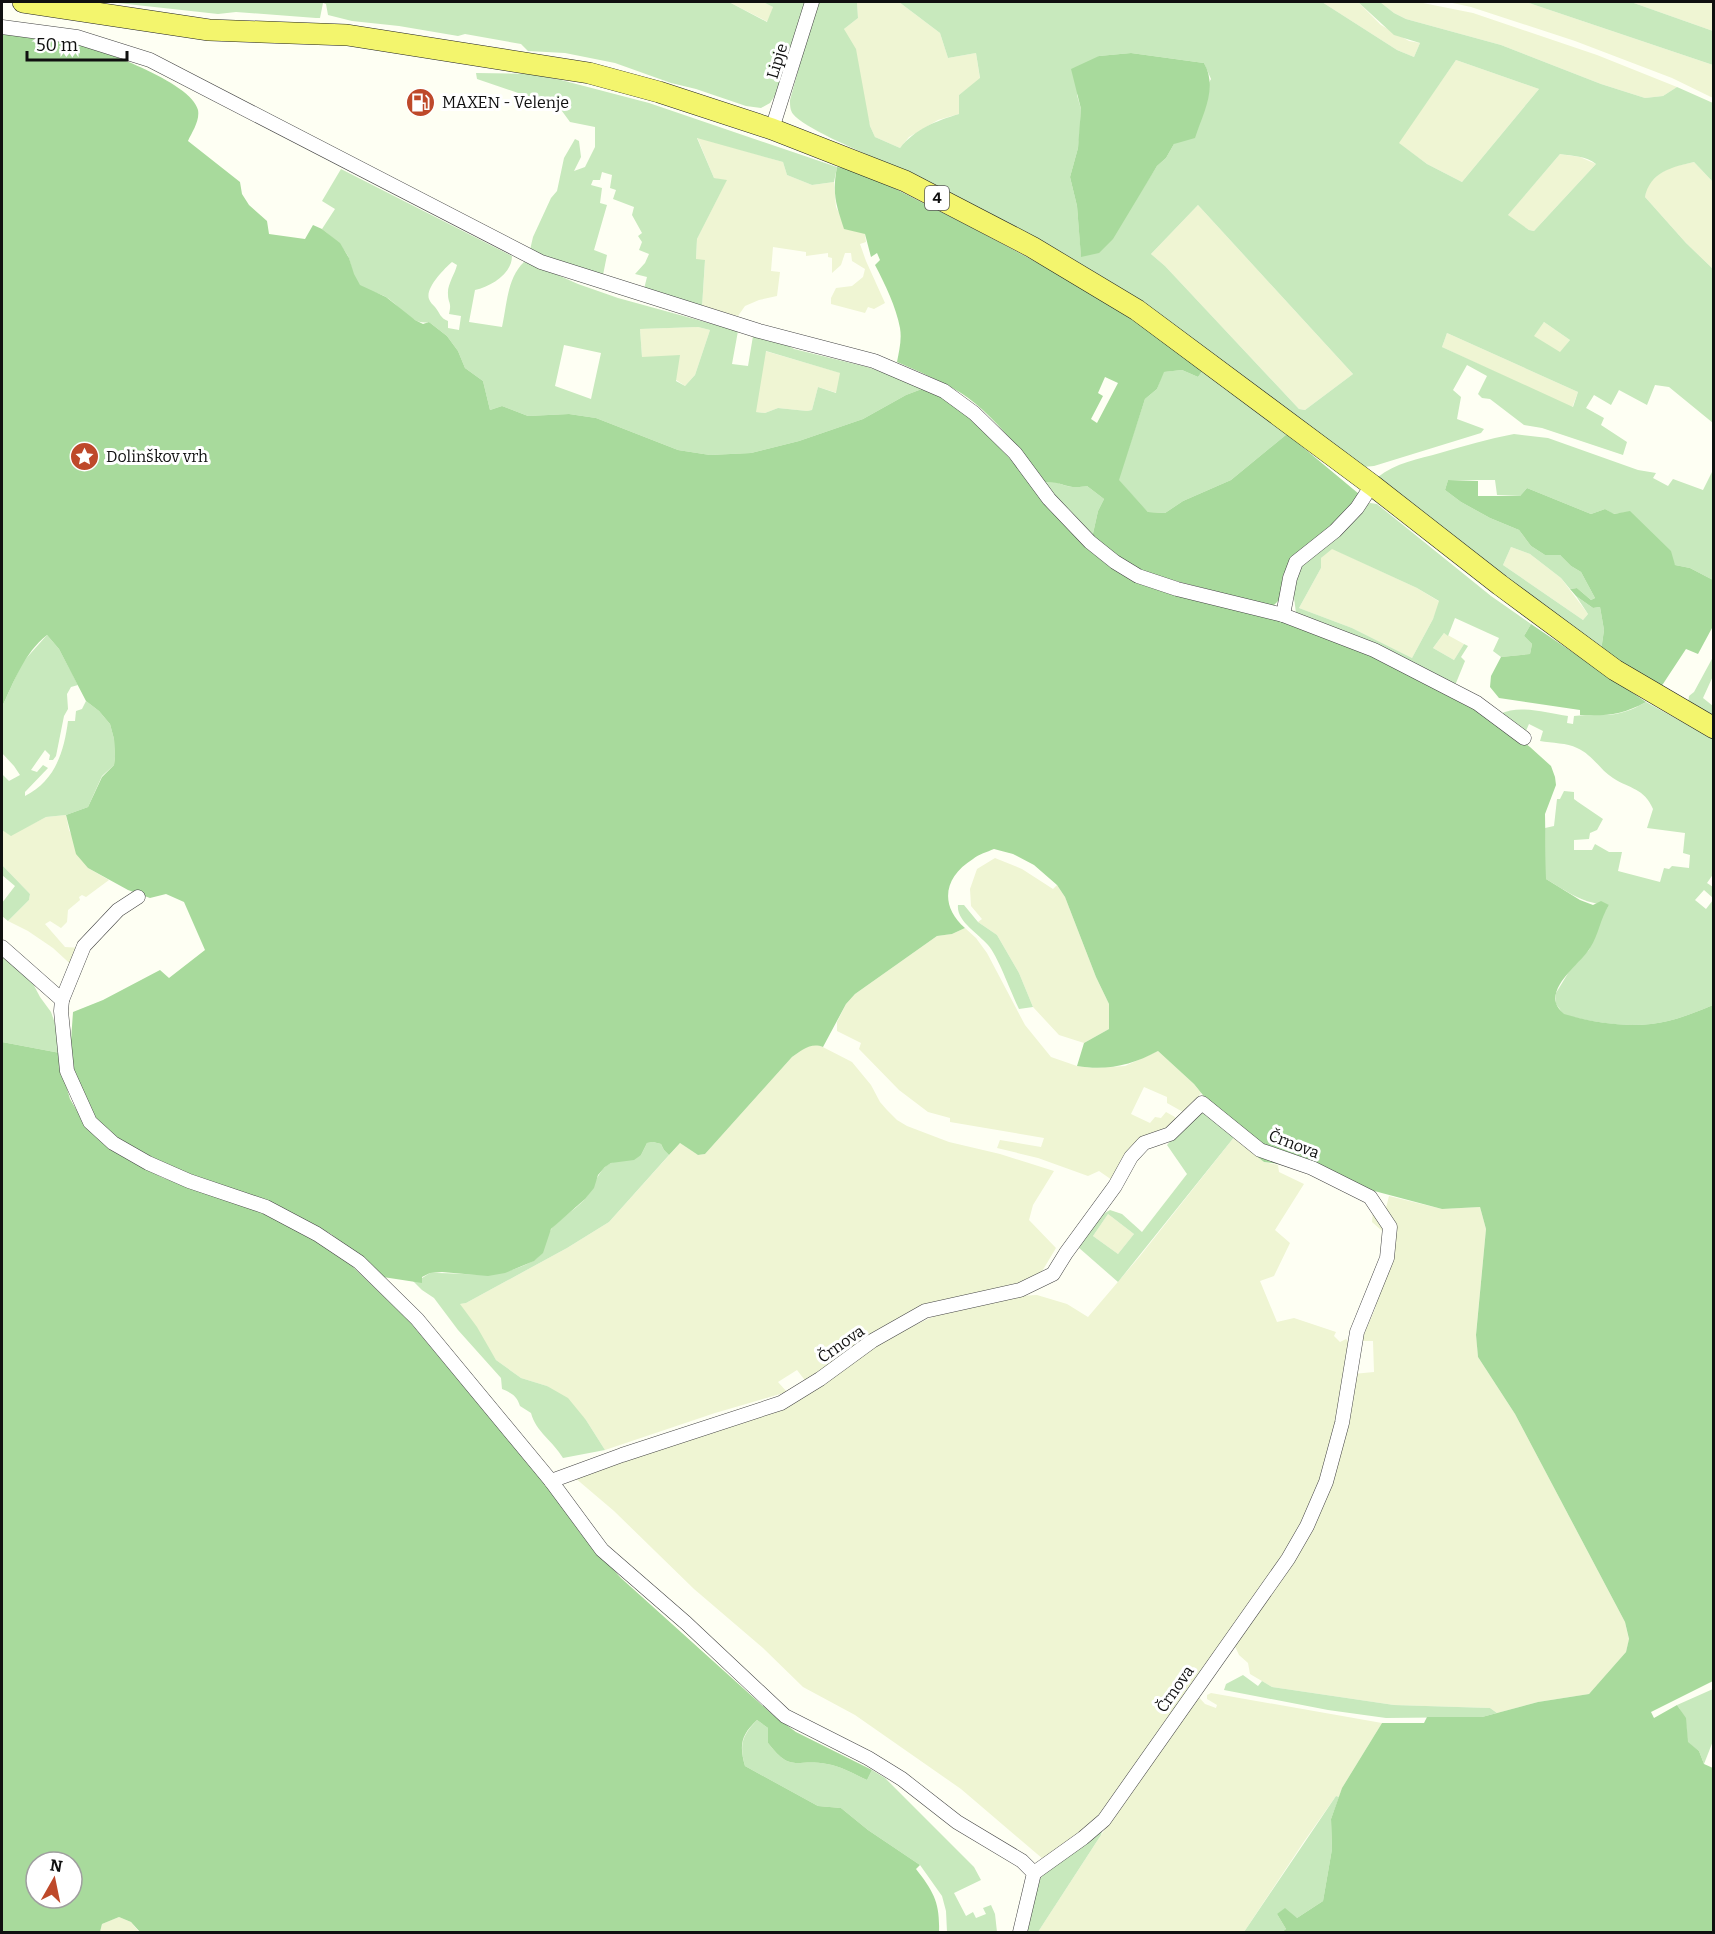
<svg xmlns="http://www.w3.org/2000/svg" width="1715" height="1934" font-family="Bitter,serif">
	<style>
		.farmland { fill: #eff5d3 }
		.green { fill: #c8e9bd; fill-rule: evenodd }
		.forest { fill: #a8da9c; fill-rule: evenodd }
		.lines { fill: none; stroke-linecap: round; stroke-linejoin: round }
		.minor-casing { stroke: #434343; stroke-width: 15 }
		.primary-casing { stroke: #212121; stroke-width: 22 }
		.minor { stroke: #fff; stroke-width: 14 }
		.primary { stroke: #f3f56d; stroke-width: 21 }
		.labels { text-anchor: middle; dominant-baseline: central; stroke-width: 6; stroke-linejoin: round; paint-order: stroke }
		.shield { fill: #fff; stroke: #585858; stroke-width: 1.5 }
		.shield-label { font-size: 15px; font-weight: bold; fill: #101010 }
		.street-label { font-size: 16px; fill: #101010; stroke: #fff }
		.poi-label { font-size: 16px; fill: #101010; stroke: #fff; text-anchor: start }
	</style>
	<rect width="100%" height="100%" fill="#fefff3"/>
	<g class="farmland">
		<polygon points="729,2 763,2 773,7 768,22"/>
		<polygon points="857,2 899,2 940,33 948,58 976,53 980,79 959,95 959,114 938,120 909,137 900,148 875,137 870,126 844,29 858,18"/>
		<polygon points="1322,2 1358,2 1381,25 1409,41 1420,43 1414,57 1397,50"/>
		<polygon points="1380,2 1418,2 1473,13 1597,55 1677,87 1663,96 1645,98 1601,84 1501,45 1406,19 1394,13"/>
		<polygon points="1448,2 1526,2 1713,65 1713,98 1672,78 1575,41 1471,7"/>
		<polygon points="1631,2 1713,2 1713,31"/>
		<polygon points="1456,60 1539,89 1462,182 1427,164 1398,143"/>
		<polygon points="697,137 783,162 787,175 812,185 834,182 836,207 840,215 865,234 866,242 860,244 866,261 885,303 874,309 868,307 865,313 831,304 831,298 836,288 852,286 863,277 865,269 852,261 851,253 845,253 841,265 832,273 832,258 828,257 828,253 806,256 806,252 773,247 771,271 780,272 777,296 759,300 745,306 738,316 702,307 705,261 696,260 697,239 726,181 714,178"/>
		<polygon points="1560,154 1580,157 1596,164 1534,231 1529,230 1507,216"/>
		<polygon points="1694,162 1713,182 1713,269 1686,243 1645,197 1647,185 1659,174 1672,167"/>
		<polygon points="1198,205 1353,374 1305,410 1299,409 1165,266 1151,254"/>
		<polygon points="1544,322 1570,340 1560,353 1533,336"/>
		<polygon points="698,327 710,330 695,375 685,386 642,357 640,329"/>
		<polygon points="1447,333 1578,392 1572,408 1442,347"/>
		<polygon points="765,351 841,373 837,393 818,387 812,410 807,411 778,408 765,413 755,412"/>
		<polygon points="1511,547 1530,554 1561,578 1588,614 1583,620 1503,565"/>
		<polygon points="1331,548 1417,588 1440,602 1433,619 1412,658 1352,628 1299,608 1321,568 1321,558"/>
		<polygon points="1444,633 1464,644 1454,660 1433,648"/>
		<polygon points="66,815 69,830 88,868 109,880 86,897 82,895 79,897 80,900 68,910 67,922 61,928 50,921 45,924 65,947 81,948 77,970 53,948 28,931 8,921 29,900 30,894 2,865 2,830 11,835 46,817"/>
		<polygon points="995,858 1022,869 1053,889 1057,885 1065,897 1096,977 1109,1004 1109,1029 1084,1043 1059,1035 1033,1007 1019,973 997,935 978,922 982,919 971,906 970,889 977,869"/>
		<polygon points="965,928 976,938 987,953 1025,1025 1051,1057 1077,1066 1093,1068 1125,1066 1158,1051 1194,1084 1201,1093 1192,1106 1183,1112 1167,1103 1167,1097 1144,1087 1131,1114 1150,1123 1155,1117 1161,1118 1166,1112 1175,1117 1177,1124 1136,1145 1121,1159 1112,1180 1099,1171 1088,1176 1038,1158 997,1148 1000,1140 1041,1147 1044,1138 950,1122 950,1118 928,1112 899,1090 859,1049 861,1043 837,1031 837,1022 846,1004 855,994 937,936 952,934"/>
		<polygon points="817,1044 852,1062 871,1085 880,1102 887,1110 897,1120 907,1126 949,1142 1000,1154 1054,1171 1033,1205 1029,1220 1056,1248 1041,1273 1026,1282 926,1306 807,1383 797,1370 778,1382 787,1392 715,1413 605,1450 586,1420 547,1386 521,1378 496,1360 459,1304 466,1303 567,1248 609,1222 680,1143 698,1155 705,1154 792,1057 806,1047"/>
		<polygon points="1235,1136 1264,1162 1278,1165 1279,1172 1304,1184 1275,1230 1290,1243 1274,1276 1260,1281 1277,1322 1294,1318 1336,1332 1334,1336 1340,1342 1346,1339 1350,1342 1335,1443 1302,1531 1091,1827 1043,1859 961,1789 855,1715 803,1687 763,1648 694,1589 614,1511 574,1477 755,1417 906,1329 946,1311 1018,1296 1037,1295 1067,1304 1088,1317 1140,1256"/>
		<polygon points="1389,1196 1442,1209 1480,1207 1486,1229 1476,1334 1478,1357 1515,1414 1625,1622 1629,1640 1626,1652 1589,1694 1538,1702 1497,1713 1490,1708 1394,1705 1272,1687 1250,1674 1248,1663 1239,1655 1232,1640 1304,1541 1353,1374 1374,1372 1373,1341 1361,1341 1375,1309 1386,1268 1389,1237 1372,1222 1373,1210 1385,1212"/>
		<polygon points="1108,1214 1134,1234 1118,1254 1093,1236"/>
		<polygon points="1211,1693 1382,1723 1342,1788 1339,1797 1336,1796 1303,1843 1244,1932 1038,1932 1107,1826 1106,1821 1196,1694 1205,1704 1216,1708 1217,1705 1207,1699 1207,1695"/>
		<polygon points="119,1917 131,1922 139,1932 100,1932 102,1924"/>
	</g>
	<g class="green">
		<polygon points="109,2 729,2 767,22 773,7 763,2 806,2 776,94 770,103 761,108 746,106 696,89 671,83 615,63 565,53 528,51 521,44 465,34 458,36 399,26 352,21 328,15 326,4 323,3 320,18 316,18 236,12 218,14"/>
		<path d="M817 2H857L858 18 844 29 856 49 870 126 875 137 900 148C915 129 936 121 959 114V95L980 78 976 53 948 58 940 33 899 2H1322L1397 50 1414 57 1420 43 1394 35 1358 2H1380L1394 13 1406 19 1501 45 1601 84 1645 98 1663 96 1677 87 1713 103V182L1694 162C1672 167 1650 172 1645 197L1686 243 1713 269V423L1669 387 1655 385 1647 405 1619 390 1611 405 1594 395 1586 408 1604 418 1601 425 1627 442 1623 455 1542 428 1524 425 1490 399 1482 398 1478 394 1487 376 1467 365 1453 390 1461 397 1457 419 1484 429 1481 433 1374 466 1363 467 874 158C856 149 804 128 793 114 790 110 790 105 790 100ZM1131 53 1204 63 1211 79 1166 158 1157 166 1138 196 1081 256 1077 206 1070 177 1078 148 1080 131 1081 109 1077 95 1099 56ZM1456 60 1539 89 1462 182 1427 164 1399 143ZM1560 154C1573 156 1586 156 1596 164L1534 231 1529 230 1508 215ZM1198 205 1353 374 1305 410 1299 409 1165 266 1151 254ZM1544 322 1570 340 1560 352 1534 336ZM1447 333 1578 392 1573 407 1442 347Z"/>
		<polygon points="1526,2 1631,2 1713,31 1713,65"/>
		<polygon points="476,73 531,74 561,80 649,103 837,167 834,182 812,185 787,175 783,162 697,138 714,178 727,180 697,239 696,259 705,260 702,307 643,293 647,277 635,274 645,263 649,254 639,250 642,242 638,236 642,233 632,215 634,207 613,199 616,190 610,188 612,175 602,172 600,180 593,180 591,185 602,188 600,203 607,205 594,250 607,255 603,275 598,279 530,250 533,237 551,198 557,191 564,158 575,139 579,141 581,157 574,171 585,167 595,147 595,127 570,122 559,107 477,79"/>
		<path d="M341 169 512 256C512 274 491 286 475 290L469 322 502 327C507 305 507 278 524 262L535 265 578 284 618 298 738 331 732 364 748 366 753 336 785 344 794 349 867 367 927 387 906 395 863 419 799 441 751 453 710 455 678 450 596 418 569 414 528 416 502 406 490 410 483 381 465 368 458 351 447 336 429 322C412 326 399 305 386 297 379 293 367 291 360 286 352 279 352 265 348 256 341 244 332 237 322 229L335 209 322 201ZM452 262 457 265C455 274 447 285 448 294 448 304 452 301 449 314L461 316 459 330 448 328V321C440 318 440 313 435 307 433 305 430 302 429 299 425 288 444 269 452 262ZM698 327 710 330 695 375 685 386 676 381 680 355 642 357 640 329ZM564 345 601 353 591 399 555 386ZM766 351 840 373 836 393 818 387 812 410 807 411 778 408 765 413 756 412Z"/>
		<polygon points="1182,370 1198,377 1203,370 1287,434 1231,480 1183,501 1165,513 1148,512 1118,480 1145,399 1157,389 1163,372"/>
		<path d="M1514 434 1548 438 1638 470 1656 473 1653 478 1668 486 1673 479 1703 490 1713 470V580L1690 568 1675 565 1630 512 1613 514 1605 509 1591 514 1527 488 1520 496 1497 495 1495 480H1448L1445 490 1461 502 1490 518 1519 530 1531 546 1545 555H1560L1571 566 1581 572 1595 598 1591 600 1577 588 1570 589 1561 578 1530 554 1511 547 1503 565 1583 620 1588 614 1576 596 1593 608 1600 607 1604 630 1601 651 1378 477C1395 463 1419 459 1440 453 1464 446 1488 439 1514 434Z"/>
		<path d="M1055 481C1064 487 1076 488 1087 486L1104 499 1098 511 1092 538 1054 496 1045 482Z"/>
		<path d="M1370 503 1377 504 1491 596 1531 624 1524 636 1532 644 1530 654 1501 657 1493 651 1499 638 1455 618 1448 636 1444 633 1433 648 1454 660 1464 644 1468 646 1461 657 1465 661 1456 683 1452 686 1350 634 1296 613C1295 604 1293 593 1293 584 1295 563 1349 520 1365 505ZM1332 549 1417 588 1439 601 1433 619 1412 658 1352 628 1299 608 1321 568V558Z"/>
		<path d="M47 635 59 649 78 685 71 687 67 694 68 709 64 716 56 756 53 760H49L50 755 45 750 31 770 37 772 43 765 48 768 25 792V796C55 781 64 752 68 721H75L76 711 82 709 86 701 99 711 110 724 114 739 115 757 114 765 102 776 88 807 66 815 46 817 11 836 2 830V792L3 791 2 774 9 781 20 775 14 766 2 753 3 725 2 707 22 663Z"/>
		<polygon points="1713,657 1713,676 1703,698 1713,706 1713,719 1688,704 1689,696 1694,692"/>
		<path d="M1646 702 1713 739 1714 873 1707 883 1713 887V898L1704 890 1695 900 1706 909 1713 900V1005C1694 1013 1672 1022 1651 1024 1623 1027 1591 1022 1564 1015L1556 1004V993L1570 970 1589 950 1601 917 1609 905C1583 904 1568 892 1546 879L1545 828 1554 826 1557 799H1560L1564 791 1574 792V799L1578 802 1603 819 1597 830 1590 833 1589 839 1574 840V850H1592L1595 844 1609 852H1622L1618 871 1660 882 1664 868 1669 869 1672 866 1689 868 1690 855 1683 853 1685 833 1647 828 1653 809C1644 788 1630 789 1613 778 1600 770 1593 755 1577 748 1567 743 1552 743 1540 741L1543 731 1529 724 1525 733 1500 714C1519 704 1547 713 1568 716L1567 723 1573 724 1574 716C1606 713 1615 720 1646 702Z"/>
		<polygon points="2,865 30,894 29,900 8,921 2,916 2,903 15,886 2,875"/>
		<path d="M958 905H964L978 922 997 935 1019 973 1033 1007 1019 1009C1011 993 998 956 988 945 979 934 956 921 958 905Z"/>
		<polygon points="2,953 30,978 40,997 51,1012 57,1029 60,1053 2,1042"/>
		<path d="M1207 1110 1235 1136 1118 1282 1078 1247 1103 1214 1110 1210 1122 1214 1142 1232 1187 1174 1167 1145 1192 1116 1203 1113ZM1108 1214 1134 1234 1118 1254 1093 1236Z"/>
		<path d="M653 1142 661 1144 664 1150 669 1155 609 1222 567 1248 466 1303 460 1304 477 1327 496 1360 521 1378 547 1386 568 1398 586 1420 605 1450 563 1458C553 1441 536 1432 531 1413L520 1406C517 1396 512 1393 502 1389L501 1378 458 1330 434 1298 422 1290 412 1280 422 1282V1278L430 1273C463 1272 488 1280 520 1267 549 1256 538 1251 550 1231 556 1221 575 1210 584 1200 593 1190 596 1175 606 1166 615 1159 630 1158 641 1155L647 1143Z"/>
		<polygon points="1243,1675 1258,1686 1262,1681 1272,1687 1394,1705 1490,1708 1497,1713 1482,1717 1386,1718 1328,1710 1224,1690 1226,1684"/>
		<path d="M1713 1689V1741L1704 1764 1699 1751 1687 1742C1688 1729 1685 1715 1677 1705Z"/>
		<path d="M757 1720 768 1728V1743C792 1774 795 1758 827 1764 840 1766 854 1774 867 1780L872 1770 885 1778 974 1867 981 1880 954 1893 966 1916 973 1912 976 1918 986 1914 983 1908 991 1905 995 1914 997 1932H947L946 1911 942 1896 920 1865 868 1830 841 1808 818 1806 745 1766C739 1744 742 1736 757 1720Z"/>
		<polygon points="1336,1796 1339,1797 1331,1819 1332,1849 1323,1901 1297,1918 1277,1914 1286,1929 1282,1932 1244,1932"/>
		<polygon points="1104,1824 1101,1835 1038,1932 1026,1932 1040,1879 1046,1871"/>
	</g>
	<g class="forest">
		<path d="M2 33C24 36 48 38 70 42 97 48 192 82 198 110 200 121 192 132 188 141L240 182 242 194 249 205 267 221 269 234 305 239 313 225 322 229 340 243 349 258 354 274 360 285 386 297 415 320 423 324 429 322 447 336 458 351 465 368 483 381 490 410 502 406 528 416 569 414 596 418 678 450 710 455 751 453 799 441 863 419 906 395 927 387 963 409 1111 566 1339 639 1463 701 1505 728 1530 747 1551 766 1555 777 1556 785 1545 814 1546 879 1580 900 1593 905 1601 901 1609 905C1600 919 1599 934 1590 948 1581 963 1551 983 1556 1003 1557 1007 1561 1011 1564 1014 1591 1022 1623 1027 1651 1024 1672 1022 1694 1013 1713 1005V1681L1651 1712 1654 1718 1677 1705 1686 1718 1688 1742 1699 1751 1704 1764 1713 1768V1932H1282L1286 1929 1277 1914 1285 1908 1297 1918 1323 1901 1332 1849 1331 1819 1342 1788 1382 1723H1424L1427 1717H1482L1538 1702 1589 1694 1626 1652 1629 1639 1625 1622 1515 1414 1478 1357 1476 1335 1486 1229 1480 1207 1442 1209 1363 1188 1312 1168 1264 1162 1244 1146 1194 1084 1158 1051C1132 1065 1107 1071 1077 1066L1084 1043 1109 1029V1004L1096 977 1065 897 1057 885 1034 865 1013 854 994 849C987 852 979 854 973 859 944 877 939 905 965 928L952 934 937 936 855 994 846 1004 823 1047C811 1042 802 1050 792 1057L705 1154 698 1155 680 1143 669 1155 664 1150 661 1144 653 1142 647 1143 641 1155 634 1160 611 1163 605 1167 598 1175 594 1188 585 1199 551 1229 543 1253 534 1261 505 1273 488 1276 442 1272 430 1273 422 1277V1283L383 1277 331 1234 281 1207 239 1191 194 1177 128 1148 98 1123 75 1081 70 1055 73 1012 103 1000 160 970 169 978 205 950 184 902 166 894 150 898 128 890 88 868 76 854 66 815 88 807 102 777 114 765 115 757 114 739 110 724 99 711 86 701 59 649 47 635C24 653 14 682 2 707Z"/>
		<path d="M1131 53 1204 63C1218 88 1203 113 1195 138L1174 144 1166 158 1157 166 1113 239 1099 253 1081 257 1077 206 1070 177 1078 148 1081 109 1071 69 1099 56Z"/>
		<path d="M837 167C860 169 907 195 929 206 1025 254 1118 305 1203 370L1198 377 1182 370 1164 372 1157 389 1145 399 1119 480 1148 512 1165 513 1183 501 1231 480 1287 434 1359 494 1350 512 1289 564 1283 575 1280 599 1273 606 1141 572 1113 555 1092 538 1098 511 1104 499 1087 486C1066 490 1062 481 1045 482 1023 453 991 412 961 393 941 381 918 371 897 362 899 351 902 340 900 328 896 307 885 284 875 265L880 260 877 253 871 257 865 234 844 229C836 204 832 194 837 167ZM1105 377 1118 383 1097 423 1091 419 1103 396 1098 393Z"/>
		<polygon points="1448,480 1478,481 1478,496 1520,496 1527,488 1591,514 1605,509 1614,514 1630,511 1671,551 1675,565 1690,568 1713,580 1713,629 1712,628 1698,654 1686,649 1661,687 1601,651 1604,630 1600,607 1593,608 1576,596 1570,589 1577,588 1591,600 1595,598 1581,572 1571,566 1560,555 1545,555 1531,546 1519,530 1490,518 1461,502 1445,490"/>
		<path d="M1531 624 1646 702C1622 715 1607 716 1580 715V710L1499 698 1490 687 1491 676 1501 657 1530 654 1532 644 1524 636Z"/>
		<path d="M2 1042 60 1053 63 1075 70 1099 85 1124 118 1154 163 1178 248 1205 304 1233 351 1265 409 1321 547 1486 581 1534 621 1578 773 1715 796 1732 872 1770 867 1780C854 1774 840 1766 827 1764 795 1758 792 1774 768 1743V1728L757 1720C741 1735 739 1745 745 1766L818 1806 841 1808 868 1830 920 1865 916 1869C934 1892 940 1903 939 1932H140L131 1922 119 1917 102 1924 100 1932H2ZM36 1862H72V1898H36Z"/>
	</g>
	<g class="lines">
		<defs>
			<g id="minor">
				<polyline points="2,27 77,37 150,60 541,262 759,331 874,361 944,391 974,413 1015,453 1049,499 1090,542 1115,562 1138,576 1177,589 1283,615 1374,650 1477,703 1524,738"/>
				<polyline points="772,129 812,2"/>
				<polyline points="1283,615 1290,578 1296,562 1335,531 1357,508 1372,485"/>
				<polyline points="2,947 62,1000 61,1011 67,1071 90,1122 113,1143 148,1163 189,1181 266,1207 317,1234 359,1262 417,1319 551,1481 602,1550 686,1623 785,1716 868,1758 902,1779 957,1822 1022,1861 1034,1873 1020,1932"/>
				<polyline points="62,1000 84,946 118,910 138,897"/>
				<polyline points="551,1481 622,1455 781,1403 820,1379 872,1341 925,1311 1020,1290 1053,1274 1066,1253 1115,1186 1131,1157 1144,1143 1170,1134 1202,1103 1260,1150 1312,1168 1370,1197 1390,1227 1387,1258 1357,1332 1342,1423 1326,1482 1307,1526 1288,1559 1104,1820 1083,1838 1034,1873"/>
			</g>
			<polyline id="primary" points="23,2 209,30 347,35 589,73 659,92 772,129 905,181 1032,247 1137,310 1372,485 1500,585 1615,670 1714,728"/>
		</defs>
		<use href="#minor" class="minor-casing"/>
		<use href="#primary" class="primary-casing"/>
		<use href="#minor" class="minor"/>
		<use href="#primary" class="primary"/>
	</g>
	<defs>
		<symbol id="fuel-disc" viewBox="-11 -11 22 22"><circle r="9.5" fill="#be492a" stroke="#fff"/><path d="M-5.5-6h7V0h2V4h1.3V-2.5L3-4.5l.8-.8L6-3V5H2.5V1h-1V6h-7ZM-4.2-4.7v3.2H.2V-4.7Z" fill="#fff"/></symbol>
		<symbol id="sight-disc" viewBox="-11 -11 22 22"><circle r="9.5" fill="#be492a" stroke="#fff"/><path d="M0-6L1.8-2.2L6-1.7L2.9 1.2L3.7 5.4L0 3.3L-3.7 5.4L-2.9 1.2L-6-1.7L-1.8-2.2Z" fill="#fff"/></symbol>
	</defs>
	<g fill-rule="evenodd">
		<use href="#fuel-disc" x="404" y="86" width="33" height="33"/>
		<use href="#sight-disc" x="68" y="440" width="33" height="33"/>
	</g>
	<g class="labels">
		<rect class="shield" x="925" y="186" width="24" height="24" rx="4.5"/>
		<g class="shield-label">
			<text x="937" y="198">4</text>
		</g>
		<g class="street-label">
			<text transform="translate(777 61) rotate(-73)">Lipje</text>
			<text transform="translate(1294 1144) rotate(21)">Črnova</text>
			<text transform="translate(841 1344) rotate(-35)">Črnova</text>
			<text transform="translate(1175 1689) rotate(-55)">Črnova</text>
		</g>
		<g class="poi-label">
			<text x="442" y="102">MAXEN - Velenje</text>
			<text x="106" y="456">Dolinškov vrh</text>
		</g>
	</g>
	<rect width="1715" height="1934" fill="none" stroke="#101010" stroke-width="6"/>
	<g transform="translate(54 1880) rotate(9)"><circle r="28" fill="#ffffff" stroke="#9f9f9f" stroke-width="1.5"/>
	<path d="M0-4.5L10 22L0 15L-10 22Z" fill="#be492a"/>
	<text y="-9" font-size="16" font-weight="bold" text-anchor="middle" fill="#101010">N</text>
	</g>
	<path d="M27 51v9h100v-9" fill="none" stroke="#101010" stroke-width="3"/>
	<text x="36" y="51" font-size="18" fill="#101010" stroke="#ffffff" stroke-width="4.5" paint-order="stroke">50 m</text>
</svg>
